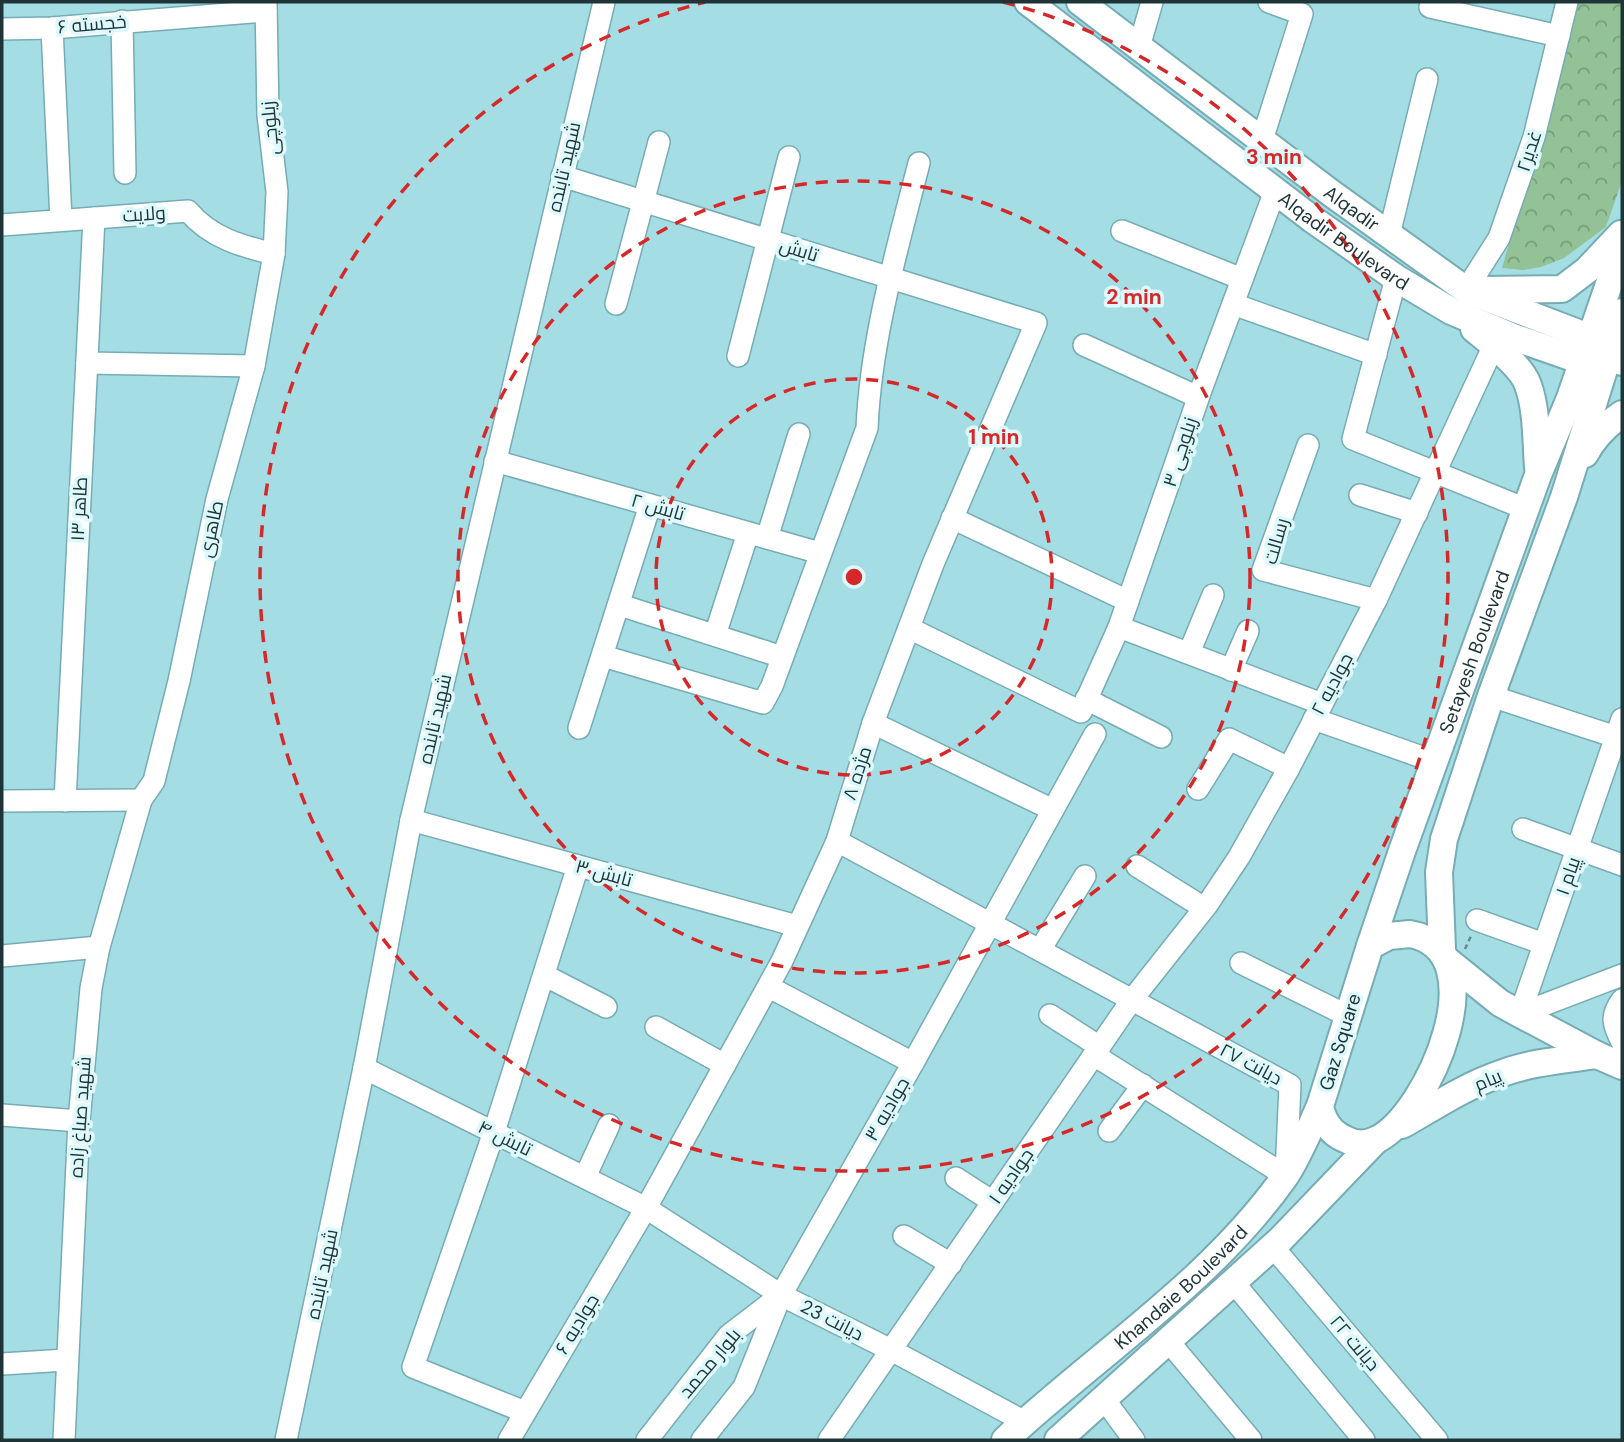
<svg xmlns="http://www.w3.org/2000/svg" width="1624" height="1442" font-family="'DM Sans',Cairo,sans-serif">
	<style>
		.forest { fill: url(#forest-crowns) }
		.lines { fill: none; stroke-linecap: round; stroke-linejoin: round }
		.minor-casing { stroke: #76acb4; stroke-width: 24 }
		.major-casing { stroke: #76acb4; stroke-width: 30 }
		.path { stroke: #638a90; stroke-width: 2.5; stroke-dasharray: 5 3.5; stroke-linecap: butt }
		.minor { stroke: #fff; stroke-width: 21 }
		.major { stroke: #fff; stroke-width: 26 }
		.ring { fill: none; stroke: #d62828; stroke-width: 3.5; stroke-dasharray: 12 9 }
		.labels { text-anchor: middle; dominant-baseline: central; stroke-width: 7; stroke-linejoin: round; paint-order: stroke }
		.street-label { font-size: 19px; fill: #1e3437; stroke: #ddf9fc }
		.centre { fill: #d62828; stroke: #ddf9fc; stroke-width: 3.5 }
		.ring-label { font-size: 21px; text-anchor: middle; font-weight: bold; fill: #d62828; stroke: #ddf9fc; stroke-width: 7; stroke-linejoin: round; paint-order: stroke }
	</style>
	<defs>
		<pattern id="forest-crowns" width="20" height="18" patternUnits="userSpaceOnUse" patternTransform="scale(1.75)"><rect width="20" height="18" fill="#92c296"/><path d="M2 6a3 3 0 1 1 6 0M12 15a3 3 0 1 1 6 0" fill="none" stroke="#779e7b"/></pattern>
	</defs>
	<rect width="100%" height="100%" fill="#a5dde5"/>
	<polygon class="forest" points="1577,2 1622,2 1622,181 1606,227 1564,258 1541,267 1523,270 1502,268"/>
	<g class="lines">
		<defs>
			<g id="minor">
				<polyline points="1430,7 1559,36"/>
				<polyline points="122,21 125,173"/>
				<polyline points="52,28 61,220"/>
				<polyline points="2,29 52,28 266,11"/>
				<polyline points="1139,47 1152,2"/>
				<polyline points="1262,140 1302,14 1269,2"/>
				<path d="M2 225 188 211C211 238 241 246 274 254"/>
				<polyline points="1122,231 1242,279"/>
				<polyline points="1389,235 1427,79"/>
				<polyline points="1396,278 1353,439 1526,509"/>
				<polyline points="1466,290 1499,238 1534,137 1567,2"/>
				<polyline points="616,304 659,142"/>
				<polyline points="1233,304 1376,355"/>
				<polyline points="1084,345 1198,397"/>
				<polyline points="738,356 789,157"/>
				<polyline points="87,363 254,366"/>
				<polyline points="1308,445 1263,570 1376,600"/>
				<polyline points="495,461 820,553"/>
				<polyline points="1360,495 1417,513"/>
				<polyline points="952,518 1128,601"/>
				<polyline points="767,538 799,434"/>
				<polyline points="620,605 782,657"/>
				<polyline points="1119,627 1322,704"/>
				<polyline points="909,628 1081,712 1119,627 1202,387 1275,191"/>
				<polyline points="715,635 748,533"/>
				<polyline points="1189,653 1213,595"/>
				<path d="M603 656 763 703 772 686 867 428C871 338 897 250 919 163"/>
				<polyline points="1231,670 1248,631"/>
				<polyline points="1491,696 1622,739"/>
				<polyline points="1086,699 1161,737"/>
				<polyline points="1314,719 1436,762"/>
				<polyline points="873,723 1053,810"/>
				<polyline points="579,728 650,505"/>
				<polyline points="1198,789 1229,739 1289,768"/>
				<polyline points="2,801 141,800"/>
				<polyline points="65,801 94,218"/>
				<polyline points="411,820 797,926"/>
				<polyline points="1523,829 1622,865"/>
				<polyline points="837,841 1290,1085 1286,1174"/>
				<polyline points="1137,866 1204,908"/>
				<polyline points="1477,920 1544,944"/>
				<polyline points="1040,950 1085,876"/>
				<polyline points="2,956 99,947"/>
				<polyline points="1241,963 1348,1016"/>
				<polyline points="544,975 606,1007"/>
				<polyline points="769,987 913,1063"/>
				<path d="M1622 1000C1610 1016 1613 1025 1622 1042"/>
				<polyline points="1520,1014 1622,719"/>
				<polyline points="1520,1014 1622,975"/>
				<polyline points="1050,1015 1100,1047"/>
				<polyline points="656,1027 725,1065"/>
				<polyline points="1094,1055 1286,1176"/>
				<polyline points="364,1068 646,1208 781,1295 891,1350 1025,1422"/>
				<polyline points="2,1115 79,1121"/>
				<polyline points="1109,1131 1143,1085"/>
				<polyline points="585,1177 609,1125"/>
				<polyline points="956,1178 993,1202"/>
				<polyline points="904,1236 951,1264"/>
				<polyline points="1273,1247 1437,1440"/>
				<polyline points="1234,1283 1364,1440"/>
				<polyline points="1169,1342 1251,1440"/>
				<polyline points="2,1364 66,1360"/>
				<polyline points="1104,1399 1134,1440"/>
				<polyline points="525,1412 413,1367 494,1132 578,866"/>
				<polyline points="64,1440 79,1121 91,988 99,947 141,800 154,781 179,681 217,499 254,366 274,254 277,192 268,115 266,2"/>
				<polyline points="286,1440 364,1068 411,820 604,2"/>
				<polyline points="509,1440 646,1208 782,961 837,841 873,723 933,564 1036,323 562,176"/>
				<polyline points="647,1440 729,1335 780,1296"/>
				<polyline points="702,1440 744,1387 781,1295 913,1063 1095,734"/>
				<polyline points="829,1440 1131,1001 1207,905 1239,857 1289,768 1376,600 1494,345"/>
			</g>
			<g id="major">
				<path id="s1" d="M1028 2 1312 219 1396 278 1451 311 1513 337 1582 361 1607 357 1622 362"/>
				<path id="s2" d="M1080 2 1331 193 1466 290 1591 338 1601 350"/>
				<polyline points="1482,290 1562,289 1587,270 1621,234"/>
				<path d="M1474 329C1490 342 1522 366 1528 385 1537 410 1536 441 1538 467"/>
				<path d="M1585 454C1594 437 1606 425 1622 414"/>
				<path d="M1410 934C1499 950 1429 1115 1376 1140 1366 1145 1354 1144 1345 1139 1330 1133 1323 1121 1320 1106L1370 946 1389 936Z"/>
				<path id="s3" d="M1370 946 1402 851 1538 475 1570 398 1622 246"/>
				<polyline points="1442,949 1439,872 1444,839 1491,696 1564,497 1622,312"/>
				<polyline points="1448,961 1500,1003 1520,1014 1597,1055 1622,1066"/>
				<path d="M1402 1125C1434 1107 1465 1086 1500 1074 1531 1062 1564 1060 1597 1055"/>
				<path id="s4" d="M1005 1440C1099 1353 1209 1283 1284 1178 1299 1156 1309 1130 1320 1106"/>
				<polyline points="1058,1440 1280,1240 1376,1140"/>
			</g>
		</defs>
		<use href="#minor" class="minor-casing"/>
		<use href="#major" class="major-casing"/>
		<polyline class="path" points="1465,949 1471,936"/>
		<use href="#minor" class="minor"/>
		<use href="#major" class="major"/>
	</g>
	<g class="ring">
		<circle cx="854" cy="577" r="198"/>
		<circle cx="854" cy="577" r="396"/>
		<path d="M1003 2A594 594 0 1 1 705 2"/>
	</g>
	<g class="labels">
		<g class="street-label">
			<text transform="translate(92 24) rotate(-5)">خجسته ۶</text>
			<text transform="translate(270 128) rotate(-95)">زیلوچی</text>
			<text transform="translate(1529 151) rotate(-72)">غدیر۲</text>
			<text transform="translate(564 167) rotate(-77)">شهید تابنده</text>
			<text stroke="none"><textPath href="#s2" startOffset="341">Alqadir</textPath></text>
			<text transform="translate(144 214) rotate(-4)">ولایت</text>
			<text stroke="none"><textPath href="#s1" startOffset="396">Alqadir Boulevard</textPath></text>
			<text transform="translate(799 250) rotate(17)">تابش</text>
			<text transform="translate(1180 452) rotate(-72)">زیلوچی ۳</text>
			<text transform="translate(658 507) rotate(16)">تابش ۲</text>
			<text transform="translate(79 509) rotate(-87)">طاهر ۱۳</text>
			<text transform="translate(211 529) rotate(-78)">طاهری</text>
			<text transform="translate(1276 541) rotate(-74)">رسالت</text>
			<text stroke="none"><textPath href="#s3" startOffset="312">Setayesh Boulevard</textPath></text>
			<text transform="translate(1332 684) rotate(-62)">جوادیه ۲</text>
			<text transform="translate(435 719) rotate(-77)">شهید تابنده</text>
			<text transform="translate(857 773) rotate(-72)">مژده ۸</text>
			<text transform="translate(604 873) rotate(15)">تابش ۳</text>
			<text transform="translate(1568 876) rotate(-71)">پیام ۱</text>
			<text transform="translate(1340 1042) rotate(-73)">Gaz Square</text>
			<text transform="translate(1251 1064) rotate(28)">دیانت ۲۷</text>
			<text transform="translate(1488 1080) rotate(-23)">پیام</text>
			<text transform="translate(887 1109) rotate(-60)">جوادیه ۳</text>
			<text transform="translate(80 1117) rotate(-86)">شهید صباغ زاده</text>
			<text transform="translate(505 1138) rotate(26)">تابش ۴</text>
			<text transform="translate(1011 1176) rotate(-55)">جوادیه ۱</text>
			<text transform="translate(322 1274) rotate(-78)">شهید تابنده</text>
			<text stroke="none"><textPath href="#s4" startOffset="233">Khandaie Boulevard</textPath></text>
			<text transform="translate(832 1320) rotate(27)">دیانت 23</text>
			<text transform="translate(577 1324) rotate(-59)">جوادیه ۶</text>
			<text transform="translate(1355 1343) rotate(50)">دیانت ۲۲</text>
			<text transform="translate(710 1363) rotate(-50)">بلوار محمد</text>
		</g>
	</g>
	<circle cx="854" cy="577" r="10" class="centre"/>
	<g class="ring-label">
		<text x="1274" y="164">3 min</text>
		<text x="1134" y="304">2 min</text>
		<text x="994" y="444">1 min</text>
	</g>
	<rect width="1624" height="1442" fill="none" stroke="#1e3437" stroke-width="7"/>
</svg>
